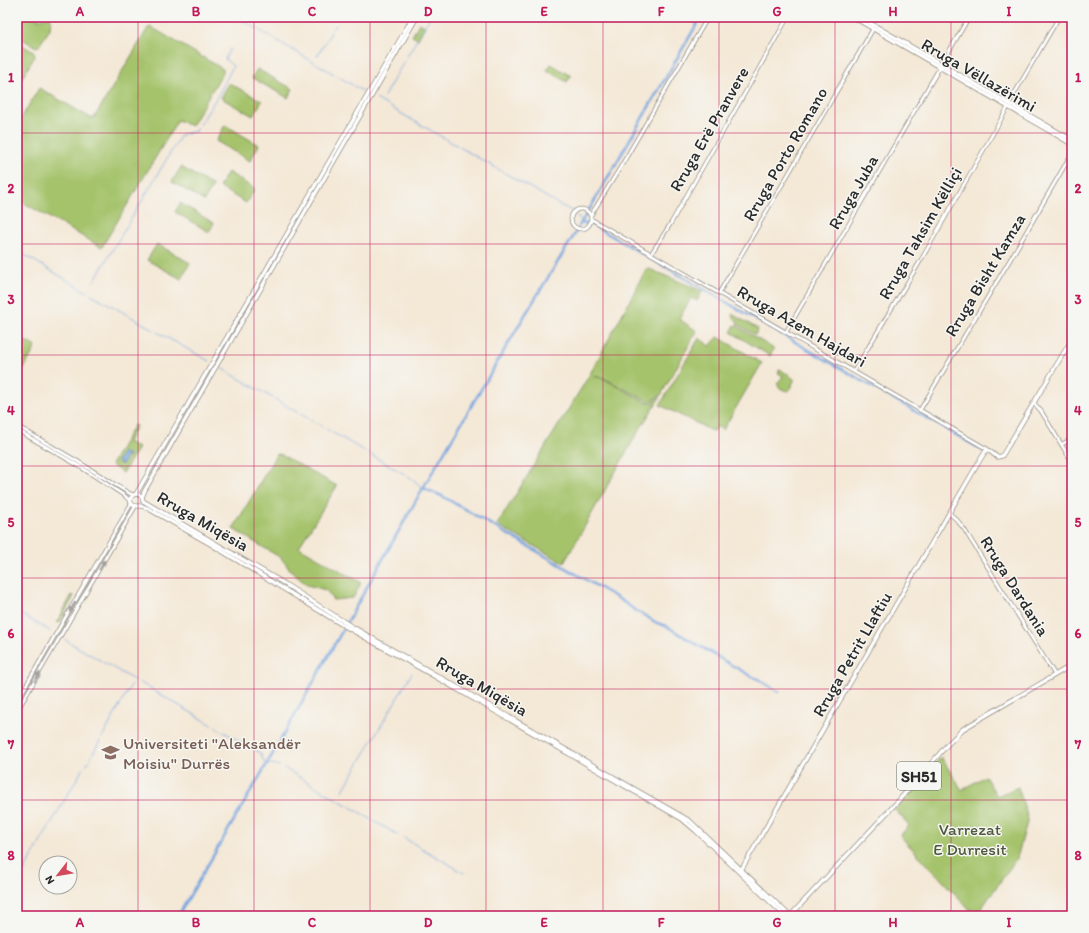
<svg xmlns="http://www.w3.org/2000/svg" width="1089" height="933" font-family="Itim,sans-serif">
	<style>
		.green { fill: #a4c36a; stroke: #68774a }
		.water { fill: #76a6e0; stroke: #506886 }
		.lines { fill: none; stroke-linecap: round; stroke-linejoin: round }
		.stream { stroke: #76a6e0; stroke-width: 1 }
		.canal { stroke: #76a6e0; stroke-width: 2.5 }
		.minor-casing { stroke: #908a80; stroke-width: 4.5 }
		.major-casing { stroke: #908a80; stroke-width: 5 }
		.minor { stroke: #fff; stroke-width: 3 }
		.major { stroke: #fff; stroke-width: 3.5 }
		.oneway { fill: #a0a0a0 }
		.grid { fill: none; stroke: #c2185b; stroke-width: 1; stroke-opacity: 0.55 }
		.labels { text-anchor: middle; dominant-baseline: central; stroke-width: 3; stroke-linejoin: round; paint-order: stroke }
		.shield { fill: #f6f6f2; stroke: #686867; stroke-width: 1 }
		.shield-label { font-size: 16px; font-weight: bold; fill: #2b2b2b }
		.street-label { font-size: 17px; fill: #2b2b2b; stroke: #f6f6f2 }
		.education-label { font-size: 17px; fill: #785e54; stroke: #f6f6f2; text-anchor: start }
		.park-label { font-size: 17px; fill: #4f593e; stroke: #f6f6f2 }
		.neatline { fill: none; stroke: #c2185b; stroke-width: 1.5 }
		.grid-label { font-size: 13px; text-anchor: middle; font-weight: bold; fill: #c2185b }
	</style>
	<rect width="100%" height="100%" fill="#f6f6f2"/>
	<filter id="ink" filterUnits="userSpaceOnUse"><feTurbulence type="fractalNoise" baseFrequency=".025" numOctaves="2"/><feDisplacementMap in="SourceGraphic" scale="8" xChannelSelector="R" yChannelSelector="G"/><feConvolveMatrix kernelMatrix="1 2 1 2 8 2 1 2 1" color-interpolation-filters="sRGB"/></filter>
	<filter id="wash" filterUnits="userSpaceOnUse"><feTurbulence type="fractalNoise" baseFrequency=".012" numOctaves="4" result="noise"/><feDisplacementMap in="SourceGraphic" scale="16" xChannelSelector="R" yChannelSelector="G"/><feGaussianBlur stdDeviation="0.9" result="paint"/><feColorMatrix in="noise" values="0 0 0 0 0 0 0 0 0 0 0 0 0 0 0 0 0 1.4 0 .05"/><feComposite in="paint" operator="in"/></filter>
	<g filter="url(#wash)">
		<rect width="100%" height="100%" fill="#f4e8d6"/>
		<g class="green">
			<polygon points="17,17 36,17 37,19 50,17 51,18 50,29 39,46 36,47 17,36"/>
			<polygon points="419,23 425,26 418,39 412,36"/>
			<polygon points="151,27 223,69 223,72 191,126 178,120 102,247 101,247 17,199 17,125 39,88 91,118 94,118 148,28"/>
			<polygon points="17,42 34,52 35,56 17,86"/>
			<polygon points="551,64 571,76 567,82 547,70"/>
			<polygon points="257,69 293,89 288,98 252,78"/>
			<polygon points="229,83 262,101 253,116 221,98"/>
			<polygon points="225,125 259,145 250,161 216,141"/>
			<polygon points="181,167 213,186 204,201 172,182"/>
			<polygon points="228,172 255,189 246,203 219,187"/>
			<polygon points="180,203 214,223 209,232 175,212"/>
			<polygon points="157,244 190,263 181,279 147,260"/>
			<polygon points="647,268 702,291 697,301 691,298 679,319 697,331 661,395 649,402 604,378 593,376 604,379 647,403 651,403 660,397 635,437 564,563 497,525 590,374"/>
			<polygon points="732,314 758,329 755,335 737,324 738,322 733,317"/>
			<polygon points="735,325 774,349 770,356 731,332"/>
			<polygon points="17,336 36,347 24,368 17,363"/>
			<polygon points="718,337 762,363 723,430 717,426 714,432 660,405 699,338 710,346"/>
			<polygon points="780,369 794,379 794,381 788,392 778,387 779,385 777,384 783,376 778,373"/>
			<polygon points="134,425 136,426 128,442 138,448 123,473 111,465"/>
			<polygon points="280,454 337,486 299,547 360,582 360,585 353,598 333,600 326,590 307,585 292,572 281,558 233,529 276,455"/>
			<polygon points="72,595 74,596 59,623 57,622"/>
			<polygon points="941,757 962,790 985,776 997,796 1018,787 1028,819 1017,858 976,916 900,836 909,825 895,810"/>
		</g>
		<polygon class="water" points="123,452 125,454 127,453 129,455 129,457 126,457 122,465 117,462"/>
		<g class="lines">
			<g class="stream">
				<polyline points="237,17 315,63"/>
				<polyline points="332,29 336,25"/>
				<polyline points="328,38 331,32"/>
				<polyline points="317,56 327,40"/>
				<polyline points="317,64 364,92"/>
				<polyline points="384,96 430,17"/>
				<path d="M376 99 555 202C560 207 569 207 573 213"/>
				<polyline points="575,215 581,220 582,223"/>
				<polyline points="17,250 20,252"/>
				<polyline points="23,254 87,292"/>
				<path d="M94 281 181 135C186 132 191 133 196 131L220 92 233 66 225 59 230 49"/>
				<polyline points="91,294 154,330"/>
				<polyline points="157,332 209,361"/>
				<polyline points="221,368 411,478 423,488"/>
				<polyline points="17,612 50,631"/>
				<polyline points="65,640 134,680"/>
				<polyline points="139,682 260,753 266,765 272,764 279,766"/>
				<polyline points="102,738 131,685"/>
				<polyline points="87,764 100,741"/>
				<polyline points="284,768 398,835"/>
				<polyline points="342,792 412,673"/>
				<polyline points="404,838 464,873"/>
				<polyline points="17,883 64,801 84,767"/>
			</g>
			<g class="canal">
				<polyline points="589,210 701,17"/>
				<polyline points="582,223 588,224"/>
				<polyline points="591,224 982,450"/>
				<polyline points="579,226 587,213"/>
				<polyline points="423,488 442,496 619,599 635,610 657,623 666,626 733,666 755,678 759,679 767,685 779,692"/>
				<polyline points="178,916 271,757 423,488 525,315 578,229"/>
			</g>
		</g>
	</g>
	<g filter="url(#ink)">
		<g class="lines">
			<defs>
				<g id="minor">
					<polyline points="1009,103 1059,17"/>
					<circle cx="581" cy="219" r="10"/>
					<polyline points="591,215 620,168 708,17"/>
					<polyline points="591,219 987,449"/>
					<polyline points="651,254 671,223 788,17"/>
					<polyline points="719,293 873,29"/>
					<polyline points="786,332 969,17"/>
					<polyline points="854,371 921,260 1008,107"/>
					<polyline points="1034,403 1041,411 1072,462"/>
					<polyline points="920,410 1014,253 1072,153"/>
					<polyline points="17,426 77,461 127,492 133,495"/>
					<polyline points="17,430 79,466 125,496 130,501"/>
					<polyline points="1062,444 1072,439"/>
					<polyline points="949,513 957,520 964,529 1055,675"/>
					<polyline points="17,701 131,504"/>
					<polyline points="17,711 135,507"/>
				</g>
				<g id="major">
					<polyline points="853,17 1072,144"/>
					<polyline points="860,17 1072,140"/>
					<polyline points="136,494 413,17"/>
					<polyline points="142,497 145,490 417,17"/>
					<path d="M143 501 142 496 137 494 133 495 130 499C131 506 134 506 140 506 143 506 147 508 149 509L212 545 341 624 434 676 682 819 696 831 785 916"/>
					<polyline points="143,501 280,581 351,626 690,821 790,916"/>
					<polyline points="740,872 980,460 987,449 997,457 1002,456 1072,339"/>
					<polyline points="790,916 900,799 948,744 963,729 1072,665"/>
				</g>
			</defs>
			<use href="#minor" class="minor-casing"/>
			<use href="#major" class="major-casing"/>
			<use href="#minor" class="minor"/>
			<use href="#major" class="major"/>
		</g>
		<defs><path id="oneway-solid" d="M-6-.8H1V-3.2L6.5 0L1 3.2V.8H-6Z"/></defs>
		<g class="oneway">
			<use href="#oneway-solid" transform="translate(102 565) rotate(-60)"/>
			<use href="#oneway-solid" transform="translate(72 607) rotate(120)"/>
			<use href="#oneway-solid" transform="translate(37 677) rotate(-60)"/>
		</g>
	</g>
	<path class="grid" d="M138 17V916M254 17V916M370 17V916M486 17V916M603 17V916M719 17V916M835 17V916M951 17V916M17 133H1072M17 244H1072M17 355H1072M17 466H1072M17 578H1072M17 689H1072M17 800H1072"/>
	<defs>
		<symbol id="university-bare" viewBox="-9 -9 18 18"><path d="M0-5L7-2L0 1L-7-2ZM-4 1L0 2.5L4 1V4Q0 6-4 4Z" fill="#8d6e63" stroke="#f6f6f2" stroke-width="2.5" paint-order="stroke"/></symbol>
	</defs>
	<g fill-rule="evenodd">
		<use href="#university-bare" x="98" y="740" width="25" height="25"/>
	</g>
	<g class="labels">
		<rect class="shield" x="897" y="762" width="44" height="28" rx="3"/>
		<g class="shield-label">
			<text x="919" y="776">SH51</text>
		</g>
		<g class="street-label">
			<text transform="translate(979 75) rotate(30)">Rruga Vëllazërimi</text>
			<text transform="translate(709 129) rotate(-60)">Rruga Erë Pranvere</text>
			<text transform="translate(785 154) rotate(-60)">Rruga Porto Romano</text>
			<text transform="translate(853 192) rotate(-60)">Rruga Juba</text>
			<text transform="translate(920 233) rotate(-60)">Rruga Tahsim Këlliçi</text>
			<text transform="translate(985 275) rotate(-59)">Rruga Bisht Kamza</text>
			<text transform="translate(802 326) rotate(30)">Rruga Azem Hajdari</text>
			<text transform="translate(203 521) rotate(30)">Rruga Miqësia</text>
			<text transform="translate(1015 586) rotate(58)">Rruga Dardania</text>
			<text transform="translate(852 654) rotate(-60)">Rruga Petrit Llaftiu</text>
			<text transform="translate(482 686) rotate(30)">Rruga Miqësia</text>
		</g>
		<g class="education-label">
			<text x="123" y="743">Universiteti "Aleksandër<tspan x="123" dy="20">Moisiu" Durrës</tspan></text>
		</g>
		<g class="park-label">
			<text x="970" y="829">Varrezat<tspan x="970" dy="20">E Durresit</tspan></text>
		</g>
	</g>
	<rect width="1089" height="933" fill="none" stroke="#f6f6f2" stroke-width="44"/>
	<g transform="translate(58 875) rotate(239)"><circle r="19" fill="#f6f6f2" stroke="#a5a5a2"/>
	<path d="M0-3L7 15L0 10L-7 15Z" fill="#d1495b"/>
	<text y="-6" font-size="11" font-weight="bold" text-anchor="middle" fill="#2b2b2b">N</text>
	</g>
	<rect x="22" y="22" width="1045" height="889" class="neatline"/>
	<g class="grid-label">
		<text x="80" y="16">A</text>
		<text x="196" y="16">B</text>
		<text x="312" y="16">C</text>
		<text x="428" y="16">D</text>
		<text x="544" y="16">E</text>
		<text x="661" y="16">F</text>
		<text x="777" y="16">G</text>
		<text x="893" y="16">H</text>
		<text x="1009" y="16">I</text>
		<text x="11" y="82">1</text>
		<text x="1078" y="82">1</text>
		<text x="11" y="193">2</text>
		<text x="1078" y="193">2</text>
		<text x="11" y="304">3</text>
		<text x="1078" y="304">3</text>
		<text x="11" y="415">4</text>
		<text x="1078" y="415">4</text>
		<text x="11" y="527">5</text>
		<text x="1078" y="527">5</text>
		<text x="11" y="638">6</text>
		<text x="1078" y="638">6</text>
		<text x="11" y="749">7</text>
		<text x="1078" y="749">7</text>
		<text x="11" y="860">8</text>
		<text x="1078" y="860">8</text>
		<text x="80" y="927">A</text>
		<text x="196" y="927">B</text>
		<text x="312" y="927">C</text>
		<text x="428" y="927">D</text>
		<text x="544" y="927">E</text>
		<text x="661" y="927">F</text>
		<text x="777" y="927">G</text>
		<text x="893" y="927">H</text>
		<text x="1009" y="927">I</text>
	</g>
</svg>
